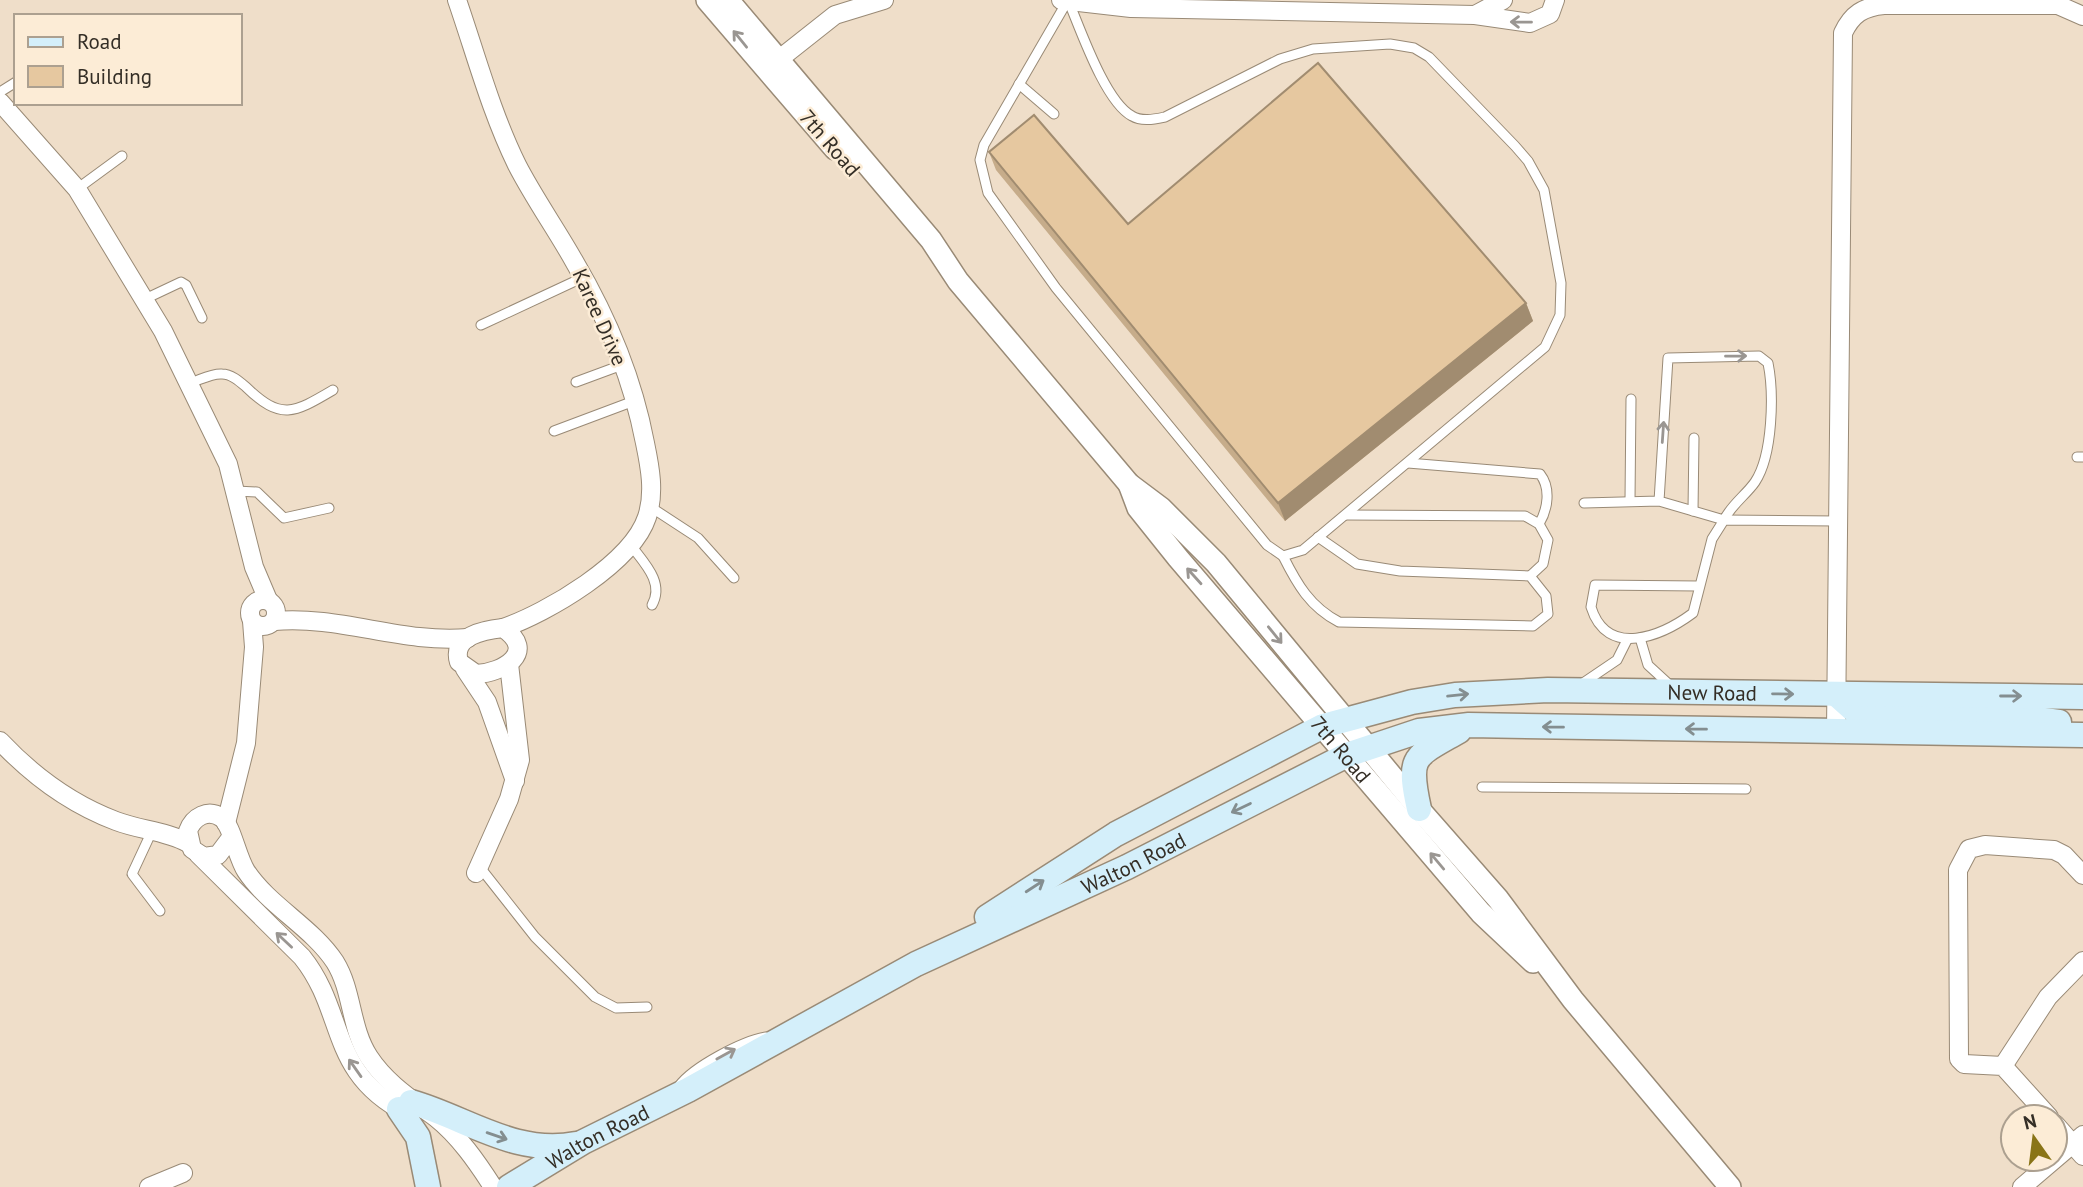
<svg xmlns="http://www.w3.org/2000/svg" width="2083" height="1187" font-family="'PT Sans',sans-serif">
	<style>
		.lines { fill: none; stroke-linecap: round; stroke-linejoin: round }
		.service-casing { stroke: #998a76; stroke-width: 11 }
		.minor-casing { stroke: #998a76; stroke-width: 20 }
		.tertiary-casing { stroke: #998a76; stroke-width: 24 }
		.secondary-casing { stroke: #998a76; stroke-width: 27 }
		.service { stroke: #fff; stroke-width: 9 }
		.minor { stroke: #fff; stroke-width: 18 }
		.tertiary { stroke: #fff; stroke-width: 21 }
		.secondary { stroke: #d4effa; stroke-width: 24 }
		.wall { fill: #c6ac8a }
		.shaded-wall { fill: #a18c70 }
		.building { fill: #e6c8a0; stroke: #a18c70; stroke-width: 2 }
		.oneway { stroke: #9a9692 }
		.oneway2 { stroke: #848e90 }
		.labels { text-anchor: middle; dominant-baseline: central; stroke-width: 5; stroke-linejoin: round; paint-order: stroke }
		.street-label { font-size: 21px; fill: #342e26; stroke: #fcecd6 }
	</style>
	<rect width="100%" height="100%" fill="#efdec9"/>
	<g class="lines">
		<defs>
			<g id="service">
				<path d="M1068 0C1080 28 1105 102 1132 116 1142 122 1155 119 1165 117L1280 59 1313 49 1390 44 1414 48 1429 57 1515 146 1528 161 1544 190 1561 283 1560 315 1545 347 1303 550 1283 556 1267 545 1056 288 988 193 980 160 984 145Z"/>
				<polyline points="1019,84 1054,114"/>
				<polyline points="0,92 16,82"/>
				<polyline points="77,189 122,156"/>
				<polyline points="145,299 181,282 186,285 202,318"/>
				<polyline points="481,325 584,277"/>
				<polyline points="576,382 622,365"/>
				<path d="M190 383C200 380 212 373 222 374 231 374 239 381 246 387 281 421 294 413 333 390"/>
				<polyline points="554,431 634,401"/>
				<polyline points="2077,457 2083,457"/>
				<path d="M1408 463 1540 474C1551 488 1548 509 1539 524"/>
				<polyline points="236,491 257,492 284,518 329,508"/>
				<polyline points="1630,500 1631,399"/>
				<path d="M1584 503 1659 501 1724 520C1731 505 1746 495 1755 482 1773 455 1774 393 1768 363L1759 356 1668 358 1659 501"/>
				<polyline points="649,506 698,538 734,578"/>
				<polyline points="1693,511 1694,438"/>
				<polyline points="1346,515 1525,516 1539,524 1548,540 1543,564 1530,576"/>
				<path d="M630 544C643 562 665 582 652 605"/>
				<path d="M1283 556C1297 584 1310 607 1339 622L1533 626 1548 614 1546 596 1530 576 1400 571 1357 564 1318 537"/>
				<path d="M1698 586 1595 585 1591 607C1607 659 1662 636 1693 613L1712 539 1724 520 1838 521"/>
				<polyline points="1640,638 1648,665 1672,687"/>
				<polyline points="1583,683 1617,660 1627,640"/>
				<polyline points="1482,787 1746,789"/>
				<polyline points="152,831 132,874 160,911"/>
				<polyline points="479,866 535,937 595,997 616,1008 647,1007"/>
				<path d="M679 1086C693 1067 742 1041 766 1037"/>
			</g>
			<g id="minor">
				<path d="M457 0C476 55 491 112 517 165 534 198 556 229 574 261 607 317 633 380 645 443 650 467 655 493 647 517 632 563 547 613 503 628"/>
				<polyline points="1061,0 1131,8 1475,15 1530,23 1550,14 1555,0"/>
				<polyline points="1475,15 1503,0"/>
				<polyline points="768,68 835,15 884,0"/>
				<polyline points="0,102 77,189 163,331 228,464 254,567 268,600"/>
				<circle cx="263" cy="613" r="13"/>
				<path d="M274 621C340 615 402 644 468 638"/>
				<path d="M503 628C538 652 503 673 476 674L459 662C451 636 484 630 503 628Z"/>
				<polyline points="465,669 487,702 515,781"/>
				<path d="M1836 732 1843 33C1852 14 1863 7 1884 5H2058L2083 16"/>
				<path d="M0 741C32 775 71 804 116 821 139 830 166 831 188 843"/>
				<polyline points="226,823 246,743 254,647 252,621"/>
				<path d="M230 839 218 855 204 857 192 849 188 831C193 817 208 808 222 818 232 826 237 857 246 871 269 906 312 927 335 962 353 991 350 1028 369 1057 386 1083 411 1099 435 1117 459 1136 477 1162 493 1187"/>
				<path d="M198 854 302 957C347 1013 327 1073 408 1114"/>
				<polyline points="476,873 509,799 520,760 509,664"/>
				<polyline points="2003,1066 2048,997 2083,961"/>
				<polyline points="2049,1117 2003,1066 1964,1064 1959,1059 1958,870 1969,849 1985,845 2054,850 2064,855 2083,875"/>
				<polyline points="2055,1124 2083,1156"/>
				<polyline points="149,1187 183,1173"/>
				<polyline points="2022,1187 2083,1135"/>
			</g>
			<g id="tertiary">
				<polyline points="707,0 835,149"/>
				<polyline points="728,0 931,240 958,281 1129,484 1161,508 1216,563 1419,809 1498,899 1573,1000 1730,1187"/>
				<path id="s1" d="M1129 484 1138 508 1178 558 1481 913 1533 962"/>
			</g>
			<g id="secondary">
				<polyline points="1837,695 1856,712 1868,715 2021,717 2059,722"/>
				<path d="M1419 809C1407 755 1414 757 1459 731"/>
				<path id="s2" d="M987 917 1116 834 1323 726 1412 702 1455 695 1548 690 2083 697"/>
				<path d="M411 1102C467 1118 515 1156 576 1144"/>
				<polyline points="399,1109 418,1137 428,1187"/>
				<path id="s3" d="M509 1187 583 1142 688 1090 916 964 1127 867 1347 755 1419 731 1469 725 2083 735"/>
			</g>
		</defs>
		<use href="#service" class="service-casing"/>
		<use href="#minor" class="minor-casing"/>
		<use href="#tertiary" class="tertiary-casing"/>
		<use href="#secondary" class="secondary-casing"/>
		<use href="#service" class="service"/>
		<use href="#minor" class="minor"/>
		<use href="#tertiary" class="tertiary"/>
		<use href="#secondary" class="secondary"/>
	</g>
	<polygon class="wall" points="989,152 1128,224 1526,303 1533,321 1285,521 996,170"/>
	<polygon class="shaded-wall" points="1526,303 1533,321 1285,521 1278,503"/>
	<polygon class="building" points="1318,63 1526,303 1278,503 989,152 1034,115 1128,224"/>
	<defs><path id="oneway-shaft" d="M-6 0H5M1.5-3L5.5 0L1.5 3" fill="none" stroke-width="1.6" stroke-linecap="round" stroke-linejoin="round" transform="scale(1.75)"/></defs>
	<g class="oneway">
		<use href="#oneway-shaft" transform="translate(1521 22) rotate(-179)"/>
		<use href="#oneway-shaft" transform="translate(740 39) rotate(-129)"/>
		<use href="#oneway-shaft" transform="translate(1736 356) rotate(-1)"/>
		<use href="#oneway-shaft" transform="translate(1663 432) rotate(-86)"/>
		<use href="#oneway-shaft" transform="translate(1194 576) rotate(-132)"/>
		<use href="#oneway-shaft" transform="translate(1275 635) rotate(51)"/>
		<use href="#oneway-shaft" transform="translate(1437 861) rotate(-130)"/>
		<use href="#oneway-shaft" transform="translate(284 940) rotate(-137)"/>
		<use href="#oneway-shaft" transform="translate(726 1054) rotate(-29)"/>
		<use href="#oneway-shaft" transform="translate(355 1068) rotate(-125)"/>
	</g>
	<g class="oneway2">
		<use href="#oneway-shaft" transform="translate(1783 694) rotate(1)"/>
		<use href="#oneway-shaft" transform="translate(1458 695) rotate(-6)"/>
		<use href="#oneway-shaft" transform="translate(2011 696)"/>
		<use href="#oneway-shaft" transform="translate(1553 727) rotate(-179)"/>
		<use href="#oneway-shaft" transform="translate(1696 729) rotate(-179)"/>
		<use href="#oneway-shaft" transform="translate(1241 808) rotate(154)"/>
		<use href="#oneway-shaft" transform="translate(1035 886) rotate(-33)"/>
		<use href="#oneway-shaft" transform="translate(497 1136) rotate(19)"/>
	</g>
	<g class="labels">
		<g class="street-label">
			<text transform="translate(830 143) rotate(49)">7th Road</text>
			<text transform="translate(600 317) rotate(66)">Karee Drive</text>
			<text stroke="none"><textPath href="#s2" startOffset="780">New Road</textPath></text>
			<text stroke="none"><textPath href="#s1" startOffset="341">7th Road</textPath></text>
			<text stroke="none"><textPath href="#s3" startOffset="704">Walton Road</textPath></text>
			<text stroke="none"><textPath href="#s3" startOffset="102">Walton Road</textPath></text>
		</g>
	</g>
	<rect x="14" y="14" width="228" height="91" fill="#fcecd6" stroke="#aca090" stroke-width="2"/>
	<rect x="28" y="37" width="35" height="10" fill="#d4effa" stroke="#aca090" stroke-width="2"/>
	<text x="77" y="49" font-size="21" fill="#342e26">Road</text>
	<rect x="28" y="66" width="35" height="21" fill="#e6c8a0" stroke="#aca090" stroke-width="2"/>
	<text x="77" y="84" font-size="21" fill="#342e26">Building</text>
	<g transform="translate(2034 1138) rotate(346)"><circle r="33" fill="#fcecd6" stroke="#aca090" stroke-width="2"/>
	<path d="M0-5L12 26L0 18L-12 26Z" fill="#897417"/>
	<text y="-10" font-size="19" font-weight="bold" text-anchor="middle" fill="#342e26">N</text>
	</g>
</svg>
